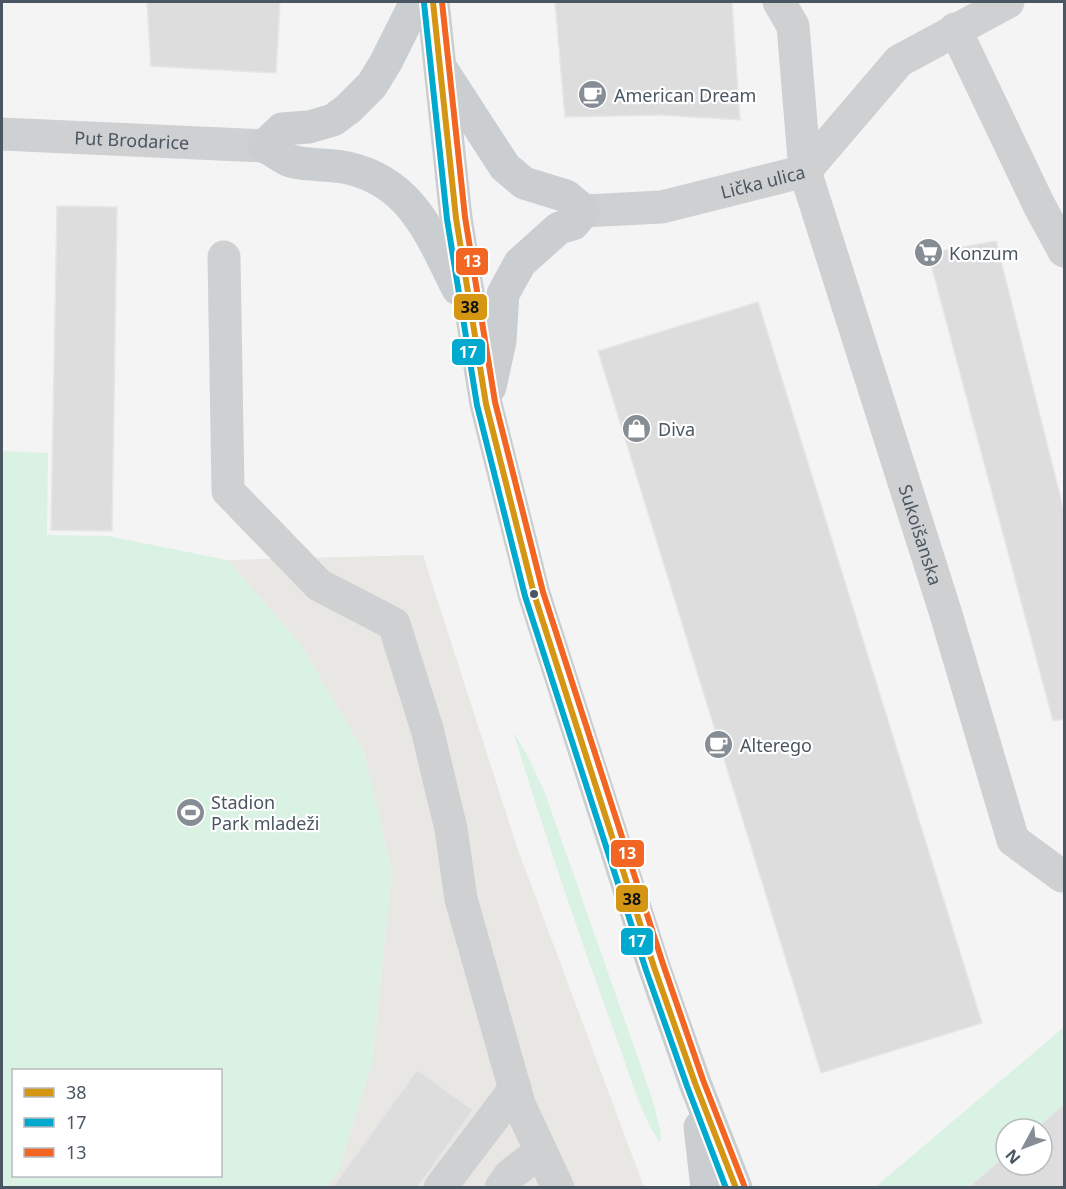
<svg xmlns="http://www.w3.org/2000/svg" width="1066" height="1189" font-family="'Noto Sans',sans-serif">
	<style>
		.commercial { fill: #e8e7e3 }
		.green { fill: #d9f2e3; fill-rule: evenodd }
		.building { fill: #ddddde; stroke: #e5e6e7; stroke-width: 1.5 }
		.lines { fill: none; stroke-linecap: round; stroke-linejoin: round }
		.minor { stroke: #ced0d2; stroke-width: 33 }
		.major { stroke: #caced1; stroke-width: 33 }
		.bus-1-casing { stroke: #fff; stroke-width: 10 }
		.bus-2-casing { stroke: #fff; stroke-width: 10 }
		.bus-3-casing { stroke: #fff; stroke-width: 10 }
		.bus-1 { stroke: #d49613; stroke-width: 6 }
		.bus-2 { stroke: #00a9ce; stroke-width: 6 }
		.bus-3 { stroke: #f26522; stroke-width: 6 }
		.bus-dot { fill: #4a5661; stroke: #fff; stroke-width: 2 }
		.labels { text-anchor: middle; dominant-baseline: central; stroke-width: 4.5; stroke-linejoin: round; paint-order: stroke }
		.poi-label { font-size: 18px; fill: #4a5661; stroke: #fff; text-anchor: start }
		.street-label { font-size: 18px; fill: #4a5661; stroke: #fff }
		.line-badge { stroke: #fff; stroke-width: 2 }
		.badge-label { font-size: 16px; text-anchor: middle; font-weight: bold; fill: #fff }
		.pale-badge-label { font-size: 16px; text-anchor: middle; font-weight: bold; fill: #111 }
	</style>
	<rect width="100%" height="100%" fill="#f4f4f4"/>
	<polygon class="commercial" points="423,555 518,850 644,1187 326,1187 338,1172 372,1062 392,871 364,753 301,645 227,560"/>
	<g class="green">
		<path d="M2 451 48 453 47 535 108 536 227 560 301 645 364 753 392 871 372 1062 338 1172 326 1187H2ZM14 1070H220V1176H14Z"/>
		<path d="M513 731 529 759 545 793 652 1098 661 1133 660 1142C644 1123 627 1068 618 1042 580 939 545 836 513 731Z"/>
		<polygon points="1064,1027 1064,1104 1035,1129 1006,1129 1006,1155 968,1187 874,1188"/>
	</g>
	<g class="building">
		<polygon points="147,2 280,2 276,73 151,66"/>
		<polygon points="555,2 732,2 740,120 661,115 565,117"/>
		<polygon points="57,206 117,207 112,531 51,530"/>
		<polygon points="996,241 1065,515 1065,719 1053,721 928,253"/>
		<polygon points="758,302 982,1023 821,1073 598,351"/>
		<polygon points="417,1070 473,1110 417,1188 332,1188"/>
		<polygon points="1065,1104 1065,1188 968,1188 1006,1155 1006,1165 1042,1165 1042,1129 1035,1129"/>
	</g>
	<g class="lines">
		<g class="minor">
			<path id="s1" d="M779 2 793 26 805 171 945 611 1013 840 1062 876H1064"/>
			<polyline points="955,29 1039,205 1064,251"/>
			<path id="s2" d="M2 134 264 146"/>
			<path id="s3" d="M584 211 662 207 805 171 899 61 1008 2"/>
			<polyline points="224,257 228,491 319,585 394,624 427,729 451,829 461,899 519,1104 558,1188"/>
			<polyline points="440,1188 515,1089"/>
			<polyline points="501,1188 510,1175 541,1151"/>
		</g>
		<g class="major">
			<path d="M416 2 386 62 372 85 348 109 333 120 309 127 282 129 264 146C272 150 280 156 288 160 302 166 331 164 348 168 413 183 431 236 458 289"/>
			<polyline points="433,2 456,218 486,404 534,594 654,967 695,1083 736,1188"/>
			<polyline points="442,70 505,167 524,183 566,196 584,211 573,224 559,228 520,263 503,294 500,341 490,387"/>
			<polyline points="700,1127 707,1188"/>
		</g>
		<defs>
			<polyline id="bus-1" points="433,2 456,218 486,404 534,594 654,967 695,1083 736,1188"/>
			<polyline id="bus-2" points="424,3 447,219 477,405 525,596 646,970 687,1086 726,1188"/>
			<polyline id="bus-3" points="442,2 465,217 495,402 543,592 663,964 703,1080 744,1185"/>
		</defs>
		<use href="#bus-1" class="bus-1-casing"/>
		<use href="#bus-2" class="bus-2-casing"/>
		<use href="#bus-3" class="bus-3-casing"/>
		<use href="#bus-1" class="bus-1"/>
		<use href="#bus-2" class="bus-2"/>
		<use href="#bus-3" class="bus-3"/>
	</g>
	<defs>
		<symbol id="cafe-disc" viewBox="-11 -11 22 22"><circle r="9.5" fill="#868d94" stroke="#fff"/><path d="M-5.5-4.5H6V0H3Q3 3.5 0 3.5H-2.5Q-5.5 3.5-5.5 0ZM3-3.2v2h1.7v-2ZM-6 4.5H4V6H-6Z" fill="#fff"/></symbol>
		<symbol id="supermarket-disc" viewBox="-11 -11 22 22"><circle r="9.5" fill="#868d94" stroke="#fff"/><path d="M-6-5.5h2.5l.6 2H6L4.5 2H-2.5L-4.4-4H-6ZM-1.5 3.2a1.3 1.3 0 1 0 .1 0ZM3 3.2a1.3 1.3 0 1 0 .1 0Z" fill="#fff"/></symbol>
		<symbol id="shop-disc" viewBox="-11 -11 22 22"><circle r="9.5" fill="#868d94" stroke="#fff"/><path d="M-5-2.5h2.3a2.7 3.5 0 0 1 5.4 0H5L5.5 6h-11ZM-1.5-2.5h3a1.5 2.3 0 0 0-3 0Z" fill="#fff"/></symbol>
		<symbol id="stadium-disc" viewBox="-11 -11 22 22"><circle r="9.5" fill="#868d94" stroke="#fff"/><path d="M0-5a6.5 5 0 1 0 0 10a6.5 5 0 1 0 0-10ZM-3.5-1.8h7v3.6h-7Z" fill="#fff"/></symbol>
	</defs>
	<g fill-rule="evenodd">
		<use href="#cafe-disc" x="576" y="78" width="33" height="33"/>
		<use href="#supermarket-disc" x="912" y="236" width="33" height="33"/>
		<use href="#shop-disc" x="620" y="412" width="33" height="33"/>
		<use href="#cafe-disc" x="702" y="728" width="33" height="33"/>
		<use href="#stadium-disc" x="174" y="796" width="33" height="33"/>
	</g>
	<circle class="bus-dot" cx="534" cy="594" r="5"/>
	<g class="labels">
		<g class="poi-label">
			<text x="614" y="95">American Dream</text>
			<text x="949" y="253">Konzum</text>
			<text x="658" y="429">Diva</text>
			<text x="740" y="745">Alterego</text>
			<text x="211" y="802">Stadion<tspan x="211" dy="21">Park mladeži</tspan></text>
		</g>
		<g class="street-label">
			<text stroke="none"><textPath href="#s2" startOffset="130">Put Brodarice</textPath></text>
			<text stroke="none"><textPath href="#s3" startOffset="182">Lička ulica</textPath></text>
			<text stroke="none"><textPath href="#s1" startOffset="555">Sukoišanska</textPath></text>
		</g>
	</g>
	<g class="line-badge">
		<rect x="455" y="247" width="34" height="29" rx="6" fill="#f26522"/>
		<rect x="453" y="293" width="35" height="28" rx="6" fill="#d49613"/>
		<rect x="451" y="338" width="35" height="28" rx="6" fill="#00a9ce"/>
		<rect x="610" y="839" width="35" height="29" rx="6" fill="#f26522"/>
		<rect x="615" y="884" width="34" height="29" rx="6" fill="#d49613"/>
		<rect x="620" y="927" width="34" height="29" rx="6" fill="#00a9ce"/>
	</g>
	<g class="badge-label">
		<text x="472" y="267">13</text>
		<text x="468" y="358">17</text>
		<text x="627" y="859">13</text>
		<text x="637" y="947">17</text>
	</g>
	<g class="pale-badge-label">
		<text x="470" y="313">38</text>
		<text x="632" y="905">38</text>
	</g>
	<rect width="1066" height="1189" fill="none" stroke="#4a5661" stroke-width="6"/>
	<rect x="12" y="1069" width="210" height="108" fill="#ffffff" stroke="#b7bbc0" stroke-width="1.5"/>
	<rect x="24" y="1088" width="30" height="9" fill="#d49613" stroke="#b7bbc0" stroke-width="1.5"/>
	<text x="66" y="1099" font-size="18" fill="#4a5661">38</text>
	<rect x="24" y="1118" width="30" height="9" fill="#00a9ce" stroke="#b7bbc0" stroke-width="1.5"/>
	<text x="66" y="1129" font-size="18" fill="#4a5661">17</text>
	<rect x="24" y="1148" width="30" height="9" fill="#f26522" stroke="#b7bbc0" stroke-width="1.5"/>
	<text x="66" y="1159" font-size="18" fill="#4a5661">13</text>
	<g transform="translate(1024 1147) rotate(229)"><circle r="28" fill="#ffffff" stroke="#b7bbc0" stroke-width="1.5"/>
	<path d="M0-4.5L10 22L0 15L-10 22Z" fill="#868d94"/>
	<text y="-9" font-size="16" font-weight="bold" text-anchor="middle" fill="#4a5661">N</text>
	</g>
</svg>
